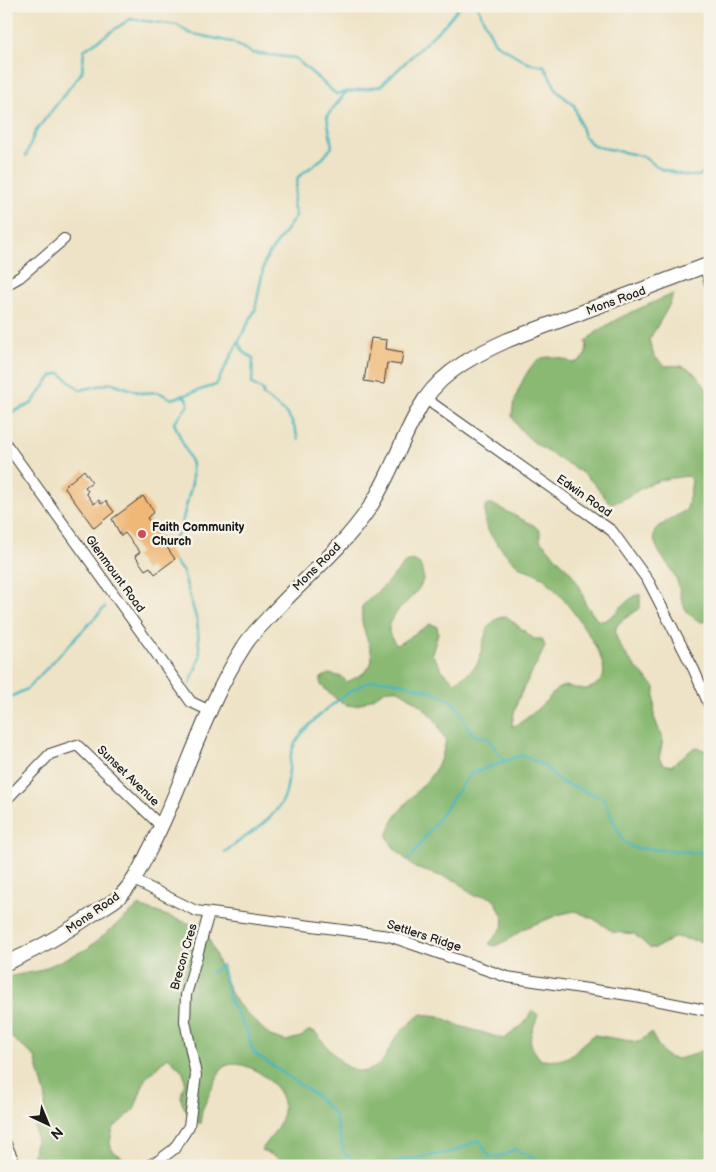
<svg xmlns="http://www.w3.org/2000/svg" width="716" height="1172" font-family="'Balsamiq Sans',sans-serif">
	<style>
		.forest { fill: #8ab973; stroke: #536a48 }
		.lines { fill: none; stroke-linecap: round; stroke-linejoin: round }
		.stream { stroke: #47b6bd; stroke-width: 2.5 }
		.building { fill: #efb877 }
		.street-casing { stroke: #3c3a36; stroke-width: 12 }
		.secondary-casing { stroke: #3c3a36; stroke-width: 16 }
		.street { stroke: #fff; stroke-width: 10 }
		.secondary { stroke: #fff; stroke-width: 14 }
		.poi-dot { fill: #d1495b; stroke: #f7f3e8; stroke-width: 2 }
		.labels { text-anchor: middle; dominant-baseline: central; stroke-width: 5; stroke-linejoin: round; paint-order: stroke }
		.street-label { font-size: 12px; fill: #1c1c1c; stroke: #f7f3e8 }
		.poi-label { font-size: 12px; font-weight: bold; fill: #1c1c1c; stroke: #f7f3e8; text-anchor: start }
	</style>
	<rect width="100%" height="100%" fill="#f7f3e8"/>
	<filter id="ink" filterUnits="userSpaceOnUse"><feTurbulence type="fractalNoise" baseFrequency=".02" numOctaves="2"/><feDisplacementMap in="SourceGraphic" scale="10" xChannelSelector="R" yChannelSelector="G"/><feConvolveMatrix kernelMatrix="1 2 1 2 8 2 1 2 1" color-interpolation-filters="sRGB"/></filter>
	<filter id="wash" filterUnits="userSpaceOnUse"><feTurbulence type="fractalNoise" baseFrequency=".0096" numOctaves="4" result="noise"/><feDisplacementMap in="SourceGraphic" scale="20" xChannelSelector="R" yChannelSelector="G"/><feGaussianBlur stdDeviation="1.12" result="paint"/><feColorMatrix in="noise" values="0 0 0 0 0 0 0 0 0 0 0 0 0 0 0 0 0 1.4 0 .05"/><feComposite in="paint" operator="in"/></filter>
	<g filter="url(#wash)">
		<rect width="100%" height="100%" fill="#eee3c6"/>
		<g class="forest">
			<path d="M673 294C673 302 655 329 649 340L654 356 665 366C691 363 696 374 710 394V621L701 622C695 619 689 615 686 610 680 600 680 586 675 576 669 564 649 545 655 530 656 527 682 513 687 509L692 481 688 476C673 478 659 479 646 486 634 492 624 500 611 504 602 495 593 480 582 473 558 456 525 444 512 416 512 401 526 368 538 360 547 354 564 358 572 363 584 361 589 353 586 341 609 319 644 307 673 294Z"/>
			<path d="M490 503 535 526 540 531V540L572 574 581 589 585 603 597 620 604 621C618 614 626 598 640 594V607C634 615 619 619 616 628 611 644 645 677 655 687L654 717 663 740 659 758 663 764 671 766 695 747 710 752V943L675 937 656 948H650L634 934 613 932 594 919 575 911 561 914 525 928 508 940 495 946 489 944 502 928 504 920C496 903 496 893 474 896L457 881 415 868 394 848 387 836C390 829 392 821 397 815 417 786 439 779 446 740 440 734 440 726 435 720 428 711 406 692 395 689 390 688 384 691 381 693 350 712 347 710 321 685V678L329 674 342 677 347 682C384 666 371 655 363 626 361 620 362 613 362 606L384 586 405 563 413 560 420 564C421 568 424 575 423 579 419 601 370 619 397 645L430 624 437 626 438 633 432 654 444 673 455 682C463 677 475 670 479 660 485 642 483 620 506 616L534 639H542L545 646C534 674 514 695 512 727 527 720 536 710 548 699 551 696 555 690 559 688 571 681 584 699 601 680 617 664 560 591 544 579 538 573 528 571 520 567 511 561 487 534 485 523 484 518 485 512 485 507Z"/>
			<path d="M139 906 205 929 230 991 238 1004 270 1036 286 1041 301 1037 308 1031 315 1032C333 1053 357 1091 384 1059 388 1053 391 1045 395 1039 402 1029 412 1022 421 1014L439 1016 460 1026 504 1039 525 1023 532 1010 538 1015C530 1038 525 1040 541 1060 575 1063 570 1051 594 1035L638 1042 651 1033C664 1056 667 1065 694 1054 700 1051 704 1049 710 1050V1166H286L277 1157 261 1150C271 1138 286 1119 283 1102 280 1082 239 1052 221 1069L202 1110 200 1124C163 1094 194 1090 182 1071 179 1066 172 1062 168 1057L145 1079 134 1110 113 1128 110 1143 112 1150 134 1166H34L32 1159 36 1142 35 1127 45 1106 46 1098 35 1057 6 1033V977L38 971 87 949Z"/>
		</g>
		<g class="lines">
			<g class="stream">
				<polyline points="477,6 495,43 528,63 544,66 558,92 574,105 584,136 594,146 642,156 661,169 687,176 699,176 705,171 706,155 710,153"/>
				<polyline points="26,156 35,132 82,72 84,50 130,19 177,25 189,33 232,42 252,53 295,58 336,94 381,86 445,24 460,6"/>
				<path d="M239 343 243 352 253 358 252 384 263 390V395C282 410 292 413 298 439"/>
				<polyline points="6,415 31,404 52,376 60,373 80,390 112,383 141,393 158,392 172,399 216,385 255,310 265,260 296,216 293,205 298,177 323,158 332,147 327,116 347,91"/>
				<polyline points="166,548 180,531 192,483 192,464 174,423 188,405 188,400 182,395"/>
				<polyline points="172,558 183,572 197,621 200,657 190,684"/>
				<polyline points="6,699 27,689 105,607"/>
				<path d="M225 852C243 837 274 821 284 798 292 779 285 757 298 739 310 721 358 679 380 680 395 680 437 692 450 700 464 709 462 724 475 736L487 737 504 761"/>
				<polyline points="409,860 470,774 522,755 543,765 561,782 603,798 623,841 634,848 710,853"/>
				<polyline points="210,973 222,965 229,1000 246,1029 254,1053 315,1095 334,1114 344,1153 360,1166"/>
				<polyline points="389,1166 397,1161 452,1152 479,1140 490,1157 505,1155 515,1149 550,1166"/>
				<path d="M637 1166C655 1161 672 1158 689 1166"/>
			</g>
		</g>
		<g id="blocks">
			<g class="building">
				<polygon points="371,338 387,340 386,349 403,352 401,365 387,363 384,384 364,381"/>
				<polygon points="84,470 92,482 85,487 88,491 86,493 94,504 99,500 101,504 106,501 114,512 94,528 64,487"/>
				<polygon points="143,496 154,512 147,518 175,559 155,574 150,567 145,570 135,556 140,552 125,533 121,536 112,519"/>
			</g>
		</g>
	</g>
	<g filter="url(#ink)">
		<use href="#blocks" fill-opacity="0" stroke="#3c3a36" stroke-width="1"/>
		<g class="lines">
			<defs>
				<g id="street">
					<polyline points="705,267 710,284"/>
					<polyline points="6,285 20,277 64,239"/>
					<polyline points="426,399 612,531 649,582 694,670 710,707"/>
					<polyline points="6,444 191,702 210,711"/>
					<polyline points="6,800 50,754 77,745 162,827"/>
					<polyline points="134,880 196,911 389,936 507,977 635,996 710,1011"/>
					<polyline points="6,1144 16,1166"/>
					<polyline points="147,1166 158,1161 174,1149 189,1126 196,1075 185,1021 186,995 209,913"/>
				</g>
				<path id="secondary" d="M6 963C37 950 65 933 93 914 102 908 112 903 120 896 135 882 142 864 151 847 185 782 203 710 243 648 249 637 259 628 267 619 300 582 340 551 368 510 392 475 402 434 425 399 445 370 477 354 508 340L710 264"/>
			</defs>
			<use href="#street" class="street-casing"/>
			<use href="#secondary" class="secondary-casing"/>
			<use href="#street" class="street"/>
			<use href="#secondary" class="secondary"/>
		</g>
	</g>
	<circle class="poi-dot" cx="142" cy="534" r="5"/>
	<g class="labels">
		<g class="street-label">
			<text transform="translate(616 301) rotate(-20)">Mons Road</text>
			<text transform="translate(584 496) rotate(35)">Edwin Road</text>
			<text transform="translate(317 567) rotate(-45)">Mons Road</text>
			<text transform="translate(115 574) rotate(54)">Glenmount Road</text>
			<text transform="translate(128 776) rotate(44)">Sunset Avenue</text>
			<text transform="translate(93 913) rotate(-35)">Mons Road</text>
			<text transform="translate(424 936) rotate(18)">Settlers Ridge</text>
			<text transform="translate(184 957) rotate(-74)">Brecon Cres</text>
		</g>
		<g class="poi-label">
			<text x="152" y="527">Faith Community<tspan x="152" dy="14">Church</tspan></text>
		</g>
	</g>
	<rect width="716" height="1172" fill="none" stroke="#f7f3e8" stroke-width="25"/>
	<g transform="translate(48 1124) rotate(136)" stroke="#f7f3e8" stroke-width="4" paint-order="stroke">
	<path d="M0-4L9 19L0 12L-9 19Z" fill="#1c1c1c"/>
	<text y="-8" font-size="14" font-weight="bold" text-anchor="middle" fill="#1c1c1c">N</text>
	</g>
</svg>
